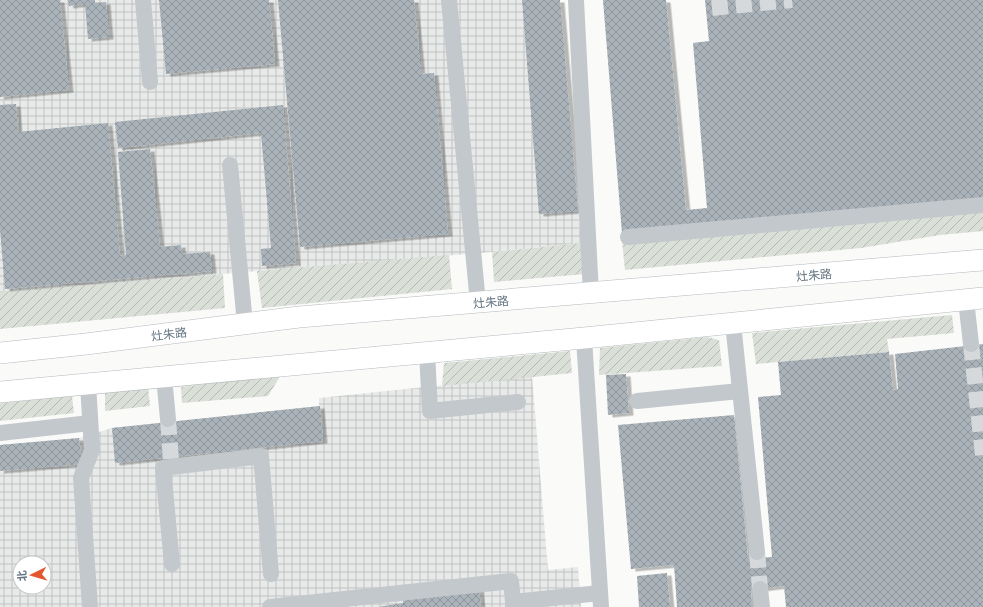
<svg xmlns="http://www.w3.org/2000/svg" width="983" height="607" font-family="'PT Sans','Noto Sans SC',sans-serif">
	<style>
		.industrial { fill: url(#industrial-grid); fill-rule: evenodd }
		.garden { fill: url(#garden-furrows) }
		.building { fill: url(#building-cross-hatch); filter: url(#shadow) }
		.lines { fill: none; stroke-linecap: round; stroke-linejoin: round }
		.minor-tunnel { stroke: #d5d9db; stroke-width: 16; stroke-dasharray: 16 8; stroke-linecap: butt }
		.major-casing { stroke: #b5babe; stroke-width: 22 }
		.minor { stroke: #c3c8cc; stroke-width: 16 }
		.major { stroke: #fff; stroke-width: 21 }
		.labels { text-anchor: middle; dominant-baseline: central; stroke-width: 4; stroke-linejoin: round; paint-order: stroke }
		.street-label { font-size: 12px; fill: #657683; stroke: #fff }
	</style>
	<defs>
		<pattern id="industrial-grid" width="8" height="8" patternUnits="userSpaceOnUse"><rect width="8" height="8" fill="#e8e9e9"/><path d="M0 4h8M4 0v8" fill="none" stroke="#c0c1c2"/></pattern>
		<pattern id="garden-furrows" width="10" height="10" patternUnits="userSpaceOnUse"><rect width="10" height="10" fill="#dadfd7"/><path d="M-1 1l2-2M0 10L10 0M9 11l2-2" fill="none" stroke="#b4b9b4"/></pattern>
		<pattern id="building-cross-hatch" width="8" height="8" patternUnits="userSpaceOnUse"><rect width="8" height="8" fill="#aab3b9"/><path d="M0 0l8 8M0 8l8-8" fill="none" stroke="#8e969c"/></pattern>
		<filter id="shadow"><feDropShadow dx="4.5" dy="2.5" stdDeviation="0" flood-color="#0004"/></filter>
	</defs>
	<rect width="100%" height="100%" fill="#fafaf8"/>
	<g class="industrial">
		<polygon points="0,0 560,0 581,243 492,252 0,292"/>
		<path d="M532 376 548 570 578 567 581 607H0V445L79 438 112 428 319 406V398ZM20 563H44V587H20Z"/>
	</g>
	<g class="garden">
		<polygon points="983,211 983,231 940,235 861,248 625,270 622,241"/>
		<polygon points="581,243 585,274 494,282 492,252"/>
		<polygon points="449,255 452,289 262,308 257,271"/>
		<polygon points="223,274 225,308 0,329 0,292"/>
		<polygon points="952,315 954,333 887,339 889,352 756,364 752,333"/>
		<polygon points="707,337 719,340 722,366 599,375 600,348"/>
		<polygon points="570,351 572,373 442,386 444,363"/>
		<polygon points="281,375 268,396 182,403 181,387"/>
		<polygon points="148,387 150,406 105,411 105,393"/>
		<polygon points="72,396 74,413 0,421 0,403"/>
	</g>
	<g class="building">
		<polygon points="0,0 60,0 69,90 0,97"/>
		<polygon points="68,0 95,0 95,3 106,2 109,37 88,39 85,4 69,6"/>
		<polygon points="159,0 269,0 275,64 166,74"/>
		<polygon points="278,0 414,0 421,74 434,73 448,234 300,247"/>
		<polygon points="522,0 560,0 578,211 539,214"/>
		<polygon points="603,0 666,0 686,210 707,208 693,43 709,41 705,0 983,0 983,199 622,233"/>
		<polygon points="16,104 18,132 108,123 120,256 126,255 118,152 150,149 160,247 181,245 182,254 210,252 212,271 5,289 0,229 0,105"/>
		<polygon points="283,105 296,263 262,266 261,249 271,248 261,133 118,148 115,122"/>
		<polygon points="983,344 983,607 786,607 784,586 751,590 752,607 677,607 674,565 631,569 618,425 734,415 748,558 772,557 758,397 781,395 778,362 889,352 893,390 898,389 895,354"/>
		<polygon points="626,374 629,413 608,415 606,375"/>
		<polygon points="320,406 323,441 115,463 112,428"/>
		<polygon points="79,438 82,464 0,471 0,445"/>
		<polygon points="667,573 670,607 639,607 637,576"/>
		<polygon points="479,589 481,607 378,607 403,603 403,598"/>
	</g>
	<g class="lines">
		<g class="minor-tunnel">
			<polyline points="712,8 792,0"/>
			<polyline points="971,344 983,455"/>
			<polyline points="168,419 171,461"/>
			<polyline points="757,552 760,589"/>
		</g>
		<defs>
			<g id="major">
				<polyline points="0,353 86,344 299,317 983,260"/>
				<polyline points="0,392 584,338 983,298"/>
			</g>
		</defs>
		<use href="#major" class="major-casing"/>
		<g class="minor">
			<polyline points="143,0 150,82"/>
			<polyline points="449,0 478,303"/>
			<polyline points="576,0 591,294"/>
			<polyline points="230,165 245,324"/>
			<polyline points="628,237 983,205"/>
			<polyline points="966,300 971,344"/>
			<polyline points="733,323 757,552"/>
			<polyline points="584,338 601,607"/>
			<polyline points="427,352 430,411 518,402"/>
			<polyline points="164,377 168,419"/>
			<polyline points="88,384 92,450 81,478 90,607"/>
			<polyline points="637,401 740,391"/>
			<polyline points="0,433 90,423"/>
			<polyline points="172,564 163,468 261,456 271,574"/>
			<polyline points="760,589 762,607"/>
			<polyline points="270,607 511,581 513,602"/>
			<polyline points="513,607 513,602 600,593"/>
		</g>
		<use href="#major" class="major"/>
	</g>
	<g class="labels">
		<g class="street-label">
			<text transform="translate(814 275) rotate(-5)">灶朱路</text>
			<text transform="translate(491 302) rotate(-5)">灶朱路</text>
			<text transform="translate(169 334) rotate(-7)">灶朱路</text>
		</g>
	</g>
	<g transform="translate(32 575) rotate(265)"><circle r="19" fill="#ffffff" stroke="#c1c8cd"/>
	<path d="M0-3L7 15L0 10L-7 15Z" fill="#e4572e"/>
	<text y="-6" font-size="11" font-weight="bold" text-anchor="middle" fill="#657683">北</text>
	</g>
</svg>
